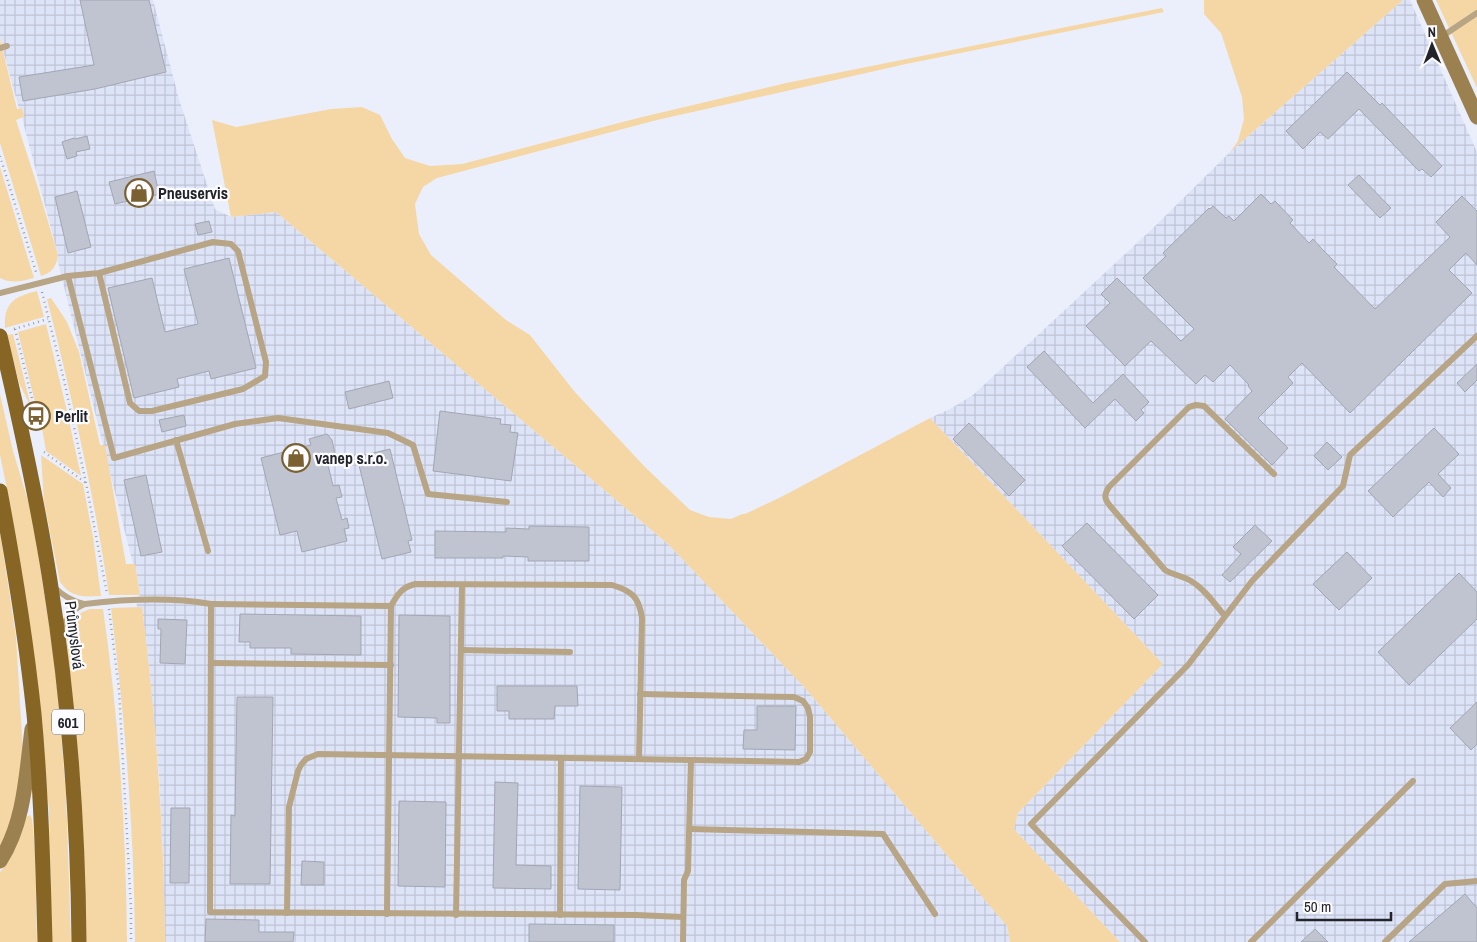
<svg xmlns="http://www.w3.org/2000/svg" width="1477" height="942" font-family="'Archivo Narrow',sans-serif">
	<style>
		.industrial { fill: url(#industrial-grid) }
		.grass { fill: #f5d7a6 }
		.building { fill: #c0c4d0; stroke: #a3a6b2 }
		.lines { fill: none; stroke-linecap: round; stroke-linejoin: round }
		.path { stroke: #9c9fa8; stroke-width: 2.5; stroke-dasharray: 1 4; stroke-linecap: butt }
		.lane { stroke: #b7a585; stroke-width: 6 }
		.secondary { stroke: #9b8050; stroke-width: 15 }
		.primary { stroke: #876525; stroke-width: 15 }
		.labels { text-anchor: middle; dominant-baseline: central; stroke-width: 4.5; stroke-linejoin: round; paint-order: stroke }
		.shield { fill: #fcfcff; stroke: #646569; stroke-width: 1 }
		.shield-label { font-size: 15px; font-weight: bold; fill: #232429 }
		.poi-label { font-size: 16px; font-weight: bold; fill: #232429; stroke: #fcfcff; text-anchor: start }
		.street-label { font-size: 16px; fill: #232429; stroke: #fcfcff }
	</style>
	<defs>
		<pattern id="industrial-grid" width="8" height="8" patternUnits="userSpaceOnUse" patternTransform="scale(1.25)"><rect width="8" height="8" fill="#dee4f8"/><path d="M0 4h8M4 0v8" fill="none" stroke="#bec3d5"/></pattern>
	</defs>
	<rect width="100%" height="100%" fill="#ebeffc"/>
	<g class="industrial">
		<polygon points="0,0 153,0 179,99 215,209 231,217 276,212 668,544 805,688 1007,926 1010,942 165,942 163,853 159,775 149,668 142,607 137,607 136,600 140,595 135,565 133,564 108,465 105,445 103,445 57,258 58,255 22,118 24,117 22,108 19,109 0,39"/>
		<polygon points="1403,0 1410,0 1477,152 1477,942 1120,942 1014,829 1018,813 1163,664 930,418 950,409 973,395 1151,230 1230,152"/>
	</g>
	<g class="grass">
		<polygon points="1204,0 1403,0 1230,152 1238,141 1244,119 1242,97 1221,33 1204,14"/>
		<polygon points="1436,0 1477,0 1477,88"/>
		<polygon points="1162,8 1164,12 906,64 782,92 657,120 437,178 423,187 415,204 419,234 431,255 506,320 530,335 574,391 645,467 690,510 709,517 731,519 742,514 745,514 781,497 930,418 1163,664 1018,813 1014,829 1120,942 1010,942 1007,926 805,688 668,544 276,212 231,217 212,120 236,127 331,109 362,107 380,115 392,139 405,158 430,166 462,164 638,118 786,83"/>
		<path d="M0 39 17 109 22 108 24 117 16 120 38 188 58 255C56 267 53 272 41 276L0 143Z"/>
		<path d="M0 167 34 278C22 281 11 284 0 278Z"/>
		<path d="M37 291 44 317 5 328C3 303 15 296 37 291Z"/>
		<path d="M51 298 67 322 79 352 100 445H105L126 564H135L140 595H109C94 495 72 397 47 299Z"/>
		<polygon points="46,324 66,407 81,476 46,451 39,411 37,411 18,332"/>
		<polygon points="13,334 31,407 19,383 7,335"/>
		<polygon points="0,394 13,451 32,514 52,645 58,697 66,794 71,942 52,942 49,812 40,708 10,503 0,455"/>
		<path d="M41 455 83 484 93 537 101 596C83 597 72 598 60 582L44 502Z"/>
		<polygon points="0,531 16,637 23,752 14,816 0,849"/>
		<path d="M142 607C156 718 164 830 165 942H135C134 830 125 719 111 608Z"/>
		<path d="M90 609H103C119 719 126 831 127 942H86C85 876 83 810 77 745 74 708 68 671 66 635 69 621 77 613 90 609Z"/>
		<polygon points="30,815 32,819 35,849 37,942 0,942 0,872 7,863 26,817"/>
	</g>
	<g class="building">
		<polygon points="80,0 149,0 166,72 95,89 23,101 19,77 94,65"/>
		<polygon points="1347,72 1380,105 1382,103 1442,166 1431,177 1422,169 1419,171 1359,109 1328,139 1320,132 1303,149 1286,131"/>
		<polygon points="87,136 90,149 76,152 77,156 67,159 62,142 74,138 75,139"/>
		<polygon points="154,171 159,194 115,204 109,182"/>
		<polygon points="1359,175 1391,208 1380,218 1348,185"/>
		<polygon points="77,191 91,247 68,253 55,197"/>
		<polygon points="1261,194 1271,204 1275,201 1293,220 1290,223 1309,243 1313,239 1322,249 1337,264 1334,267 1375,309 1450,237 1436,222 1462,196 1477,211 1477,265 1466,253 1449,270 1472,293 1350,413 1302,363 1288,377 1293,383 1258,418 1288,448 1272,465 1225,419 1252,391 1248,386 1249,385 1230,365 1213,382 1205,375 1196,384 1151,341 1125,366 1086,326 1110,303 1101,294 1117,278 1181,341 1194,329 1143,278 1166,256 1163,253 1209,208 1210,209 1213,206 1226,218 1229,216 1234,221"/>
		<polygon points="209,221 212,232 198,235 195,224"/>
		<polygon points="229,258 256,368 211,379 209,371 177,379 179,387 134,398 108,288 152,278 165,332 198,324 184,269"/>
		<polygon points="1044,351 1093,403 1123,374 1149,402 1141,410 1144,413 1136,421 1115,399 1085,428 1027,367"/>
		<polygon points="1477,364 1477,380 1465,392 1457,383"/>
		<polygon points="389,381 393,398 349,409 345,392"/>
		<polygon points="440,411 501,419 500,424 511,425 510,432 518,433 511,481 433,471"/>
		<polygon points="184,415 186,426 162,432 159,420"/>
		<polygon points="969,423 1025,480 1009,496 953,439"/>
		<polygon points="1434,428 1459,454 1438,474 1451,488 1443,497 1429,482 1393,517 1368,491"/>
		<polygon points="327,434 332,440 337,463 328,465 333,486 339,485 342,497 336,498 342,520 347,518 349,528 344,529 347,541 302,552 297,531 280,535 261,458 311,445 309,439"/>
		<polygon points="1327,442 1342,457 1328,470 1314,456"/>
		<polygon points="390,449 412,540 408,541 411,552 382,559 357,457"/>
		<polygon points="146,475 162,552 141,556 124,480"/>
		<polygon points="1087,523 1158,595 1134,619 1062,546"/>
		<polygon points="1255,525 1272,541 1230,582 1222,575 1241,554 1233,547"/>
		<polygon points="529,526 589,527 589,561 528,561 528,557 503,556 503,558 435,558 435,531 506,532 506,528 529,529"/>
		<polygon points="1347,552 1372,578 1339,610 1313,584"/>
		<polygon points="1459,573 1477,592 1477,619 1409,685 1378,652"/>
		<polygon points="240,614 361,616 361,655 291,654 291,648 250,648 250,642 239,642"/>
		<polygon points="399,615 450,616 450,723 437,723 437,718 398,717"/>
		<polygon points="158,619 187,620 185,664 160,663 161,629 158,629"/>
		<polygon points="497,686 577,686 578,706 555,706 554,719 509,719 509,711 497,711"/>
		<polygon points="237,697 273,697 270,884 230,884 231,815 235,816"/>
		<polygon points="1477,702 1477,744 1471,750 1450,728"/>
		<polygon points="757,706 796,706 795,750 743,749 744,730 757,730"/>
		<polygon points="495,782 518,783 516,865 551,866 551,889 493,888"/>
		<polygon points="580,786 622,787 620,890 578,889"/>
		<polygon points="399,801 446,802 445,887 398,886"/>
		<polygon points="171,808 190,808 189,883 170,883"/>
		<polygon points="302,861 324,862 324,885 301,885"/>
		<polygon points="1465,894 1477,908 1477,942 1409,942"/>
		<polygon points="206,919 259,920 259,932 294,932 293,942 205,942"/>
		<polygon points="529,924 614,925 614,942 529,942"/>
		<polygon points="1315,929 1328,942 1301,942"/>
	</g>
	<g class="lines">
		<g class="path">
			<polyline points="0,156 37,275"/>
			<polyline points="42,292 64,380 86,483 107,594"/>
			<polyline points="14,329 48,319"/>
			<polyline points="15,329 35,411"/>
			<polyline points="44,452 86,483"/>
			<polyline points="109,609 119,690 131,908 131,942"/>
		</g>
		<g class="lane">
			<polyline points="1441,37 1477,13"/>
			<polyline points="0,48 7,46"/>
			<polyline points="68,276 99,273 213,242 231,244 238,251 266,362 265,376 243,389 152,411 139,411 130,403 99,273"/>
			<polyline points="0,293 68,276 114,458 235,424 278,418 388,433 413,445 428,494 507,502"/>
			<polyline points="176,440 208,551"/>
			<path d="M54 587C63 596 72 601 84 604"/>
			<path d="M211 604 391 606C397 595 402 587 415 584L612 585C632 591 639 597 642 618L639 759"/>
			<path d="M1225 616C1215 605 1205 589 1191 581 1183 576 1173 575 1165 570L1111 507C1105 500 1103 496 1109 487L1189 407 1196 405 1204 406 1274 474"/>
			<path d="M61 629C67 617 72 609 85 604 127 599 170 597 211 604L210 912 636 915 683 917"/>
			<polyline points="461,650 570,652"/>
			<polyline points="211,663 391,665"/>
			<polyline points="640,694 794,697 803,701 808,708 810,717 810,752 806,759 799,762 691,760"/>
			<polyline points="690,829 883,834 935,914"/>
			<polyline points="287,913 289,807 298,771 301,765 306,759 318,754 691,760 688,871 684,880 683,942"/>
			<polyline points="387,914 391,606"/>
			<polyline points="456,915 462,585"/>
			<polyline points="560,915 561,758"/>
			<polyline points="1145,942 1031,824 1188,665 1252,581 1343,486 1350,455 1477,336"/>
			<polyline points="1251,942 1413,781"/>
			<polyline points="1385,942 1445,884 1477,881"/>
		</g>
		<g class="secondary">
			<polyline points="1424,0 1477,117"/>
			<path d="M0 861C25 822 26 774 32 729"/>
		</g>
		<g class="primary">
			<path d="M0 336C19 417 37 498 50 581 69 700 78 821 79 942"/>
			<path d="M0 491C14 565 26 639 34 714 41 789 43 866 45 942"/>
		</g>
	</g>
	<defs>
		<symbol id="shop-ring" viewBox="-11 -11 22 22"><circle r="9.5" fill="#fcfcff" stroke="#7b6132" stroke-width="1.5"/><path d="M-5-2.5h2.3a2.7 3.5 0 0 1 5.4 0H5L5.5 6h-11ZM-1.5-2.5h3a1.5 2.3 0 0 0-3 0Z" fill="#7b6132"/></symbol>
		<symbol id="bus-ring" viewBox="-11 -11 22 22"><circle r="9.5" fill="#fcfcff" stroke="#7b6132" stroke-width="1.5"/><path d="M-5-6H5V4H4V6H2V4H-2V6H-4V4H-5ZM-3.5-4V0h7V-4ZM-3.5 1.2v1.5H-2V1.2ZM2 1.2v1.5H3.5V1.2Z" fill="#7b6132"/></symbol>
	</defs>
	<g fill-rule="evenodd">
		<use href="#shop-ring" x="123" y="177" width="32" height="32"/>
		<use href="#bus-ring" x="20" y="400" width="32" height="32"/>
		<use href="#shop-ring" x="280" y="442" width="32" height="32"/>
	</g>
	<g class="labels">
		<rect class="shield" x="52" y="709.5" width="32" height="25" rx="4"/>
		<g class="shield-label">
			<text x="68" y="722">601</text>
		</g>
		<g class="poi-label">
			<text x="158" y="193">Pneuservis</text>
			<text x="55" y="416">Perlit</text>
			<text x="315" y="458">vanep s.r.o.</text>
		</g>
		<g class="street-label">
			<text transform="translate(75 635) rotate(83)">Průmyslová</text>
		</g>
	</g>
	<g transform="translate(1432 45) rotate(359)" stroke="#fcfcff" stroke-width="4" paint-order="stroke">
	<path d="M0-4L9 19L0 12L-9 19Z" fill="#232429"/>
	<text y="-8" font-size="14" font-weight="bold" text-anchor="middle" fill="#232429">N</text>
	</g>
	<path d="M1297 912v8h94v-8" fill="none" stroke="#232429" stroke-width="2.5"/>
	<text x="1304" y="912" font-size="15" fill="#232429" stroke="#fcfcff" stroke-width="4" paint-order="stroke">50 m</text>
</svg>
